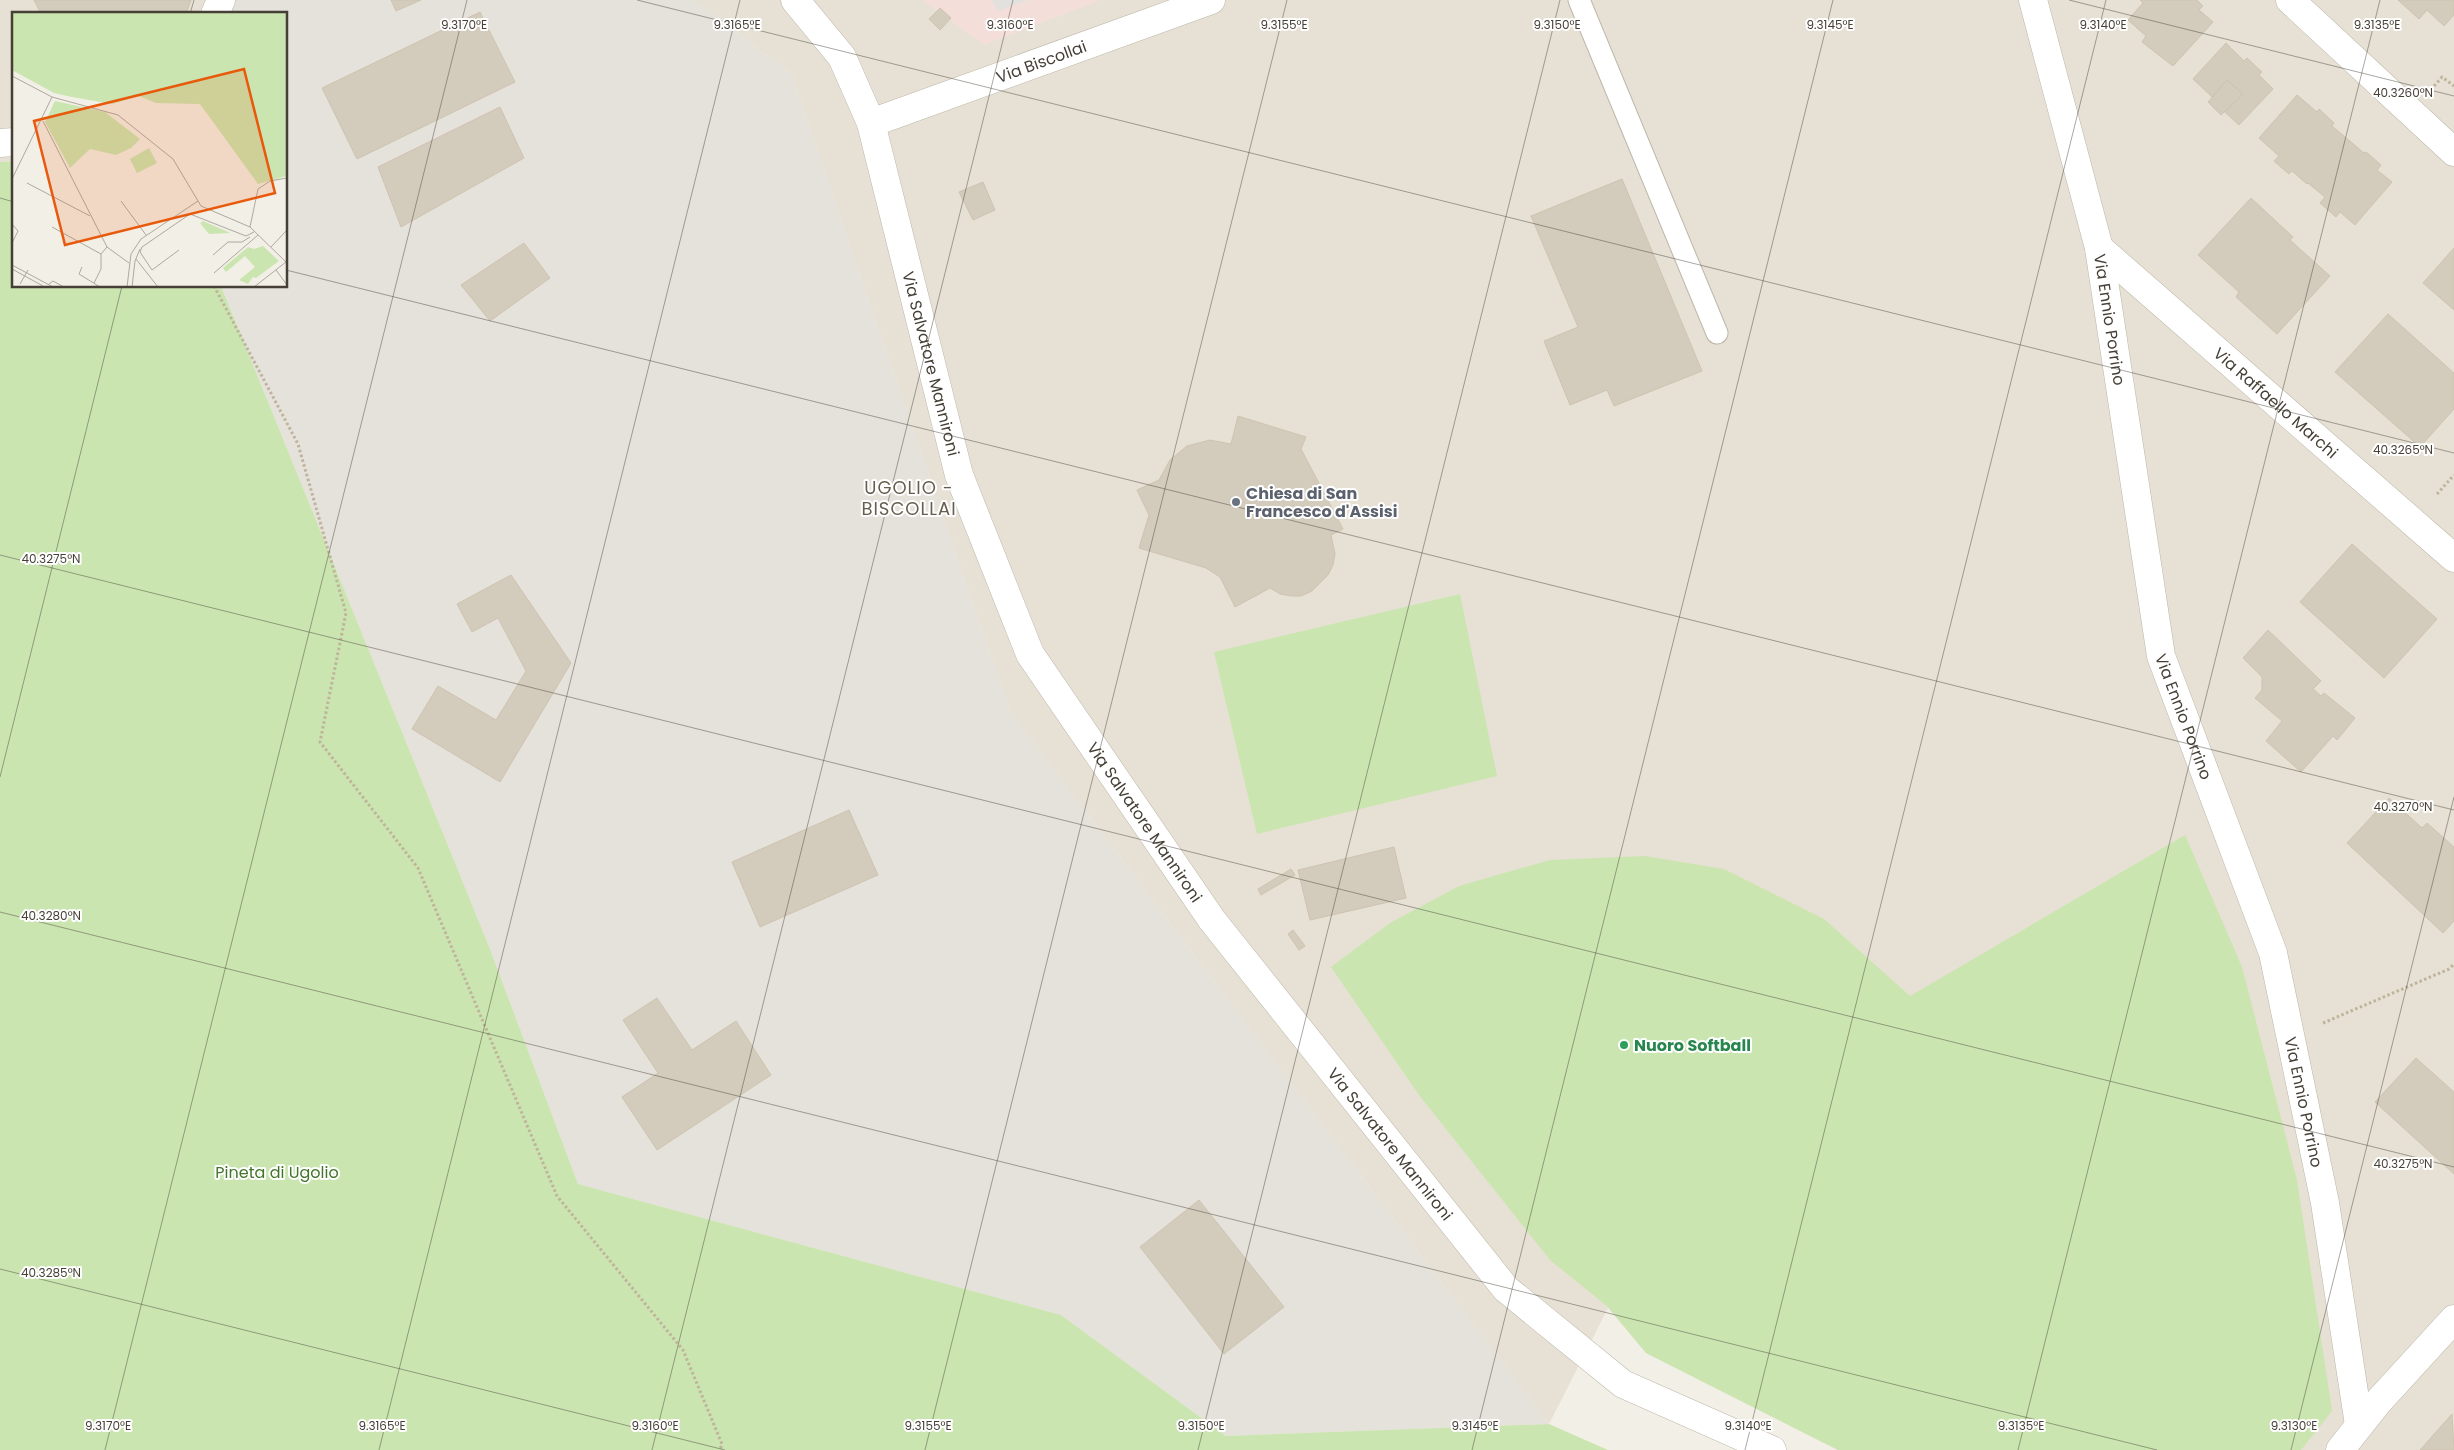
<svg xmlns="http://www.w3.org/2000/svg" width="2454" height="1450" font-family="Poppins,sans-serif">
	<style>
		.residential { fill: #e6e1d4 }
		.industrial { fill: #e5e1db }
		.medical { fill: #f3deda }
		.green { fill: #cbe5b0 }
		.parking { fill: #e3e1de }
		.building { fill: #d3cbbc; stroke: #cec3af }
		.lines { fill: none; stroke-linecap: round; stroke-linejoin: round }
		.service-casing { stroke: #bdb7a9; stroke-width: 23 }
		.minor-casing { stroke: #bdb7a9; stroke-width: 29 }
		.tertiary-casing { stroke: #bdb7a9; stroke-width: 29 }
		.path { stroke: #bfb39b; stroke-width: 3; stroke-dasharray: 2.5 2.5; stroke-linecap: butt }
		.service { stroke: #fff; stroke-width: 21 }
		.minor { stroke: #fff; stroke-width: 28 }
		.tertiary { stroke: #fff; stroke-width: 28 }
		.ticks { fill: none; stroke: #453f36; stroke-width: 1; stroke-opacity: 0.45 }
		.worship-dot { fill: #6b7280; stroke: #fff; stroke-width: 2 }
		.leisure-dot { fill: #2e9e5b; stroke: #fff; stroke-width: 2 }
		.labels { text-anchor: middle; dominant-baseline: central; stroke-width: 4; stroke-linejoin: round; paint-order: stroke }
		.street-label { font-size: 16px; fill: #453f36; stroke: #fff }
		.worship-label { font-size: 16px; font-weight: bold; fill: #5b616d; stroke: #fff; text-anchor: start }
		.leisure-label { font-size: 16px; font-weight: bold; fill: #27864d; stroke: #fff; text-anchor: start }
		.park-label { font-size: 16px; fill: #44742b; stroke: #fff }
		.neighbourhood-label { font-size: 18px; letter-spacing: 1px; fill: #675e4d; stroke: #fff }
		.inset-road { fill: none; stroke: #ada9a0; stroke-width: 1 }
		.view { fill: #e8590c; fill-opacity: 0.15; stroke: #e8590c; stroke-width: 2.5 }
		.inset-edge { fill: none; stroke: #453f36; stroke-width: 2.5 }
		.ticks-label { font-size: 12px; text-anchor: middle; fill: #453f36; stroke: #fff; stroke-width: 4; stroke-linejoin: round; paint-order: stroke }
	</style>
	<rect width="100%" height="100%" fill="#f2efe6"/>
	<g class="residential">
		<polygon points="0,0 221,0 215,14 14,14 14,161 0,162"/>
		<polygon points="694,0 2454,0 2454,1450 1838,1450 1646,1353 1608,1308 1549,1424 1010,711 791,73"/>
	</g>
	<polygon class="industrial" points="221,0 694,0 791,73 1010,711 1549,1424 1226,1436 1061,1315 578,1184 490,949 221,286 286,286 286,14 215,14"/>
	<polygon class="medical" points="922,0 1101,0 984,45"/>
	<g class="green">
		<polygon points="14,161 14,286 221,286 490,949 578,1184 1061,1315 1226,1436 1549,1424 1608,1450 0,1450 0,162"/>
		<polygon points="1460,594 1497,776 1257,834 1214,652"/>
		<polygon points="2185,835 2242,967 2297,1180 2332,1411 2301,1450 1838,1450 1646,1353 1608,1307 1550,1260 1419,1095 1331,967 1390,923 1459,886 1550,860 1645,856 1724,869 1824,919 1910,996"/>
	</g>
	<polygon class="parking" points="992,0 1029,0 997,11"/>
	<g class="building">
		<polygon points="34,0 191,0 186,14 41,14"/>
		<polygon points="391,0 421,0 396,11"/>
		<polygon points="2140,0 2197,0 2203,6 2199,10 2213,22 2173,66 2142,42 2146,36 2128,20 2143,3"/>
		<polygon points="2398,0 2454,0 2454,15 2444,26 2427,10 2419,19"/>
		<polygon points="940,8 951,18 940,30 929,19"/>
		<polygon points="480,12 515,82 357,159 322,88"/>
		<polygon points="2226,43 2244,61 2247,58 2262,72 2259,75 2273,89 2239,125 2225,112 2243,94 2227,80 2212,97 2193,79"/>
		<polygon points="2227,80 2243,94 2221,115 2208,102"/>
		<polygon points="2297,95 2317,112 2319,109 2334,123 2332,126 2364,153 2366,152 2381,165 2377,170 2392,182 2355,225 2340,212 2336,217 2320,203 2325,197 2308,183 2307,184 2292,171 2289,174 2274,161 2279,156 2259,138"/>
		<polygon points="500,107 524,158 401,227 378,167"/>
		<polygon points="1622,179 1702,371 1614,406 1607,390 1570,405 1544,341 1578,327 1531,216"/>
		<polygon points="983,182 995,210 973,220 959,192"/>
		<polygon points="2251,198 2293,237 2290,240 2330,276 2277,334 2236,297 2239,292 2198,255"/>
		<polygon points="524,243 550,278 490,321 461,285"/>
		<polygon points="2454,248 2454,310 2423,283"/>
		<polygon points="2388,314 2454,373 2454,409 2420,447 2335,372"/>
		<polygon points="1238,416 1306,437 1301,449 1343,529 1331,535 1335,554 1333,565 1328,575 1312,591 1301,596 1291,596 1280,594 1270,588 1235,607 1220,577 1206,568 1139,548 1149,515 1137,490 1159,480 1170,460 1187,446 1210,440 1231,444"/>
		<polygon points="2352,544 2437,619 2384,678 2300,602"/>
		<polygon points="511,575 571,663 500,782 412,729 438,686 496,720 526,671 498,618 472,632 457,604"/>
		<polygon points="2268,630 2321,681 2313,689 2321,696 2324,693 2355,718 2337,740 2333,736 2301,772 2266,741 2282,721 2255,698 2262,690 2262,677 2243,658"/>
		<polygon points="2389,798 2422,828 2427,823 2454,847 2454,921 2443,933 2347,843"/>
		<polygon points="849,810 878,875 760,927 732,862"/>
		<polygon points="1394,847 1406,898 1310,920 1298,870"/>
		<polygon points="1291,869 1295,875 1261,895 1258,889"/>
		<polygon points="1293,930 1305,946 1299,950 1288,934"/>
		<polygon points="657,998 692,1050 736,1021 771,1075 657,1150 622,1097 658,1073 623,1020"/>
		<polygon points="2416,1058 2454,1092 2454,1174 2375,1102"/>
		<polygon points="1199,1200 1284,1307 1224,1354 1140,1247"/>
		<polygon points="2452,1414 2454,1450 2420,1450"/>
	</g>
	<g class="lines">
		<defs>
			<polyline id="service" points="1579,0 1717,333"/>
			<g id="minor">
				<path id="s1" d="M2033 0 2099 248 2161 656 2273 953 2325 1203 2359 1425"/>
				<polyline points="2290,0 2454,152"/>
				<polyline points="215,14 221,0"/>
				<path id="s2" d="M871 123 1211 0"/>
				<polyline points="0,143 14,142"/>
				<path id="s3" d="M2099 248 2454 558"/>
			</g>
			<g id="tertiary">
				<path id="s4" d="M795 0 842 57 871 123 959 475 1030 654 1212 920 1506 1289 1623 1384 1772 1450"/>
				<polyline points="2340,1450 2378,1402 2454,1319"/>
			</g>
		</defs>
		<use href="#service" class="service-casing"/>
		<use href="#minor" class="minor-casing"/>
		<use href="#tertiary" class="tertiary-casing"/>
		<g class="path">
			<polyline points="2434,86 2442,77 2454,86"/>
			<polyline points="214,286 298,444 346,613 320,742 418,868 557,1196 683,1350 722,1444 720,1450"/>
			<polyline points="2437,494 2454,475"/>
			<polyline points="2323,1023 2449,969 2454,964"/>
		</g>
		<use href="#service" class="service"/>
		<use href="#minor" class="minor"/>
		<use href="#tertiary" class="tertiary"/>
	</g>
	<path class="ticks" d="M637 0 2454 453M2069 0 2454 96M190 14 194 0M0 198 14 202M286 270 2454 810M0 555 2454 1167M0 777 122 286M0 912 2157 1450M0 1269 725 1450M105 1450 467 0M379 1450 740 0M652 1450 1013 0M925 1450 1287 0M1198 1450 1560 0M1472 1450 1833 0M1745 1450 2106 0M2018 1450 2380 0M2291 1450 2454 797"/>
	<circle class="worship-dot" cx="1236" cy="502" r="5"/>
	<circle class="leisure-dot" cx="1624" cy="1045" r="5"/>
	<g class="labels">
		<g class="street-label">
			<text stroke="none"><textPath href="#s2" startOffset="181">Via Biscollai</textPath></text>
			<text stroke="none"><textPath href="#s1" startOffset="329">Via Ennio Porrino</textPath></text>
			<text stroke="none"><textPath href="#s4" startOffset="394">Via Salvatore Mannironi</textPath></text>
			<text stroke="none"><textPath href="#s3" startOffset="235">Via Raffaello Marchi</textPath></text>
			<text stroke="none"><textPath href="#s1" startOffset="734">Via Ennio Porrino</textPath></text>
			<text stroke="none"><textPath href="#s4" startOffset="905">Via Salvatore Mannironi</textPath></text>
			<text stroke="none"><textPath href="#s1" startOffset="1139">Via Ennio Porrino</textPath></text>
			<text stroke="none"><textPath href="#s4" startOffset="1310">Via Salvatore Mannironi</textPath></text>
		</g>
		<g class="worship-label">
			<text x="1246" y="493">Chiesa di San<tspan x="1246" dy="18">Francesco d'Assisi</tspan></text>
		</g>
		<g class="leisure-label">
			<text x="1634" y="1045">Nuoro Softball</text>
		</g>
		<g class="park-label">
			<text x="277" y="1172">Pineta di Ugolio</text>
		</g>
		<g class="neighbourhood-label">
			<text x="909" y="487">UGOLIO -<tspan x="909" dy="21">BISCOLLAI</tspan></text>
		</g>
	</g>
	<g transform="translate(12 12)">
		<rect width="275" height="275" fill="#f2efe6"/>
		<path d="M0 0H275V164L246 172 188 92 144 91 127 84 100 92 60 85 42 81 0 58ZM43 89 93 100 128 127 119 136 104 143 78 137 58 156 33 110ZM137 136 145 151 125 161 118 147ZM191 209 216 220 218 221 197 222 188 211ZM251 234 267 249 244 266 241 265 236 272 227 268 243 255 233 244 214 260 211 256 236 235 242 237Z" fill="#cbe5b0"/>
		<path class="inset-road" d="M0 64 40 85 106 103 161 147 189 194 238 215 275 251M31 109 95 235 117 251M0 167 40 85M15 171 78 204M109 189 134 223M0 212 6 219 0 231M40 215 89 242M238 215 246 177 258 169 275 166M259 235 275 218M167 238 140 258 128 240 130 235 178 202 234 224 242 220M201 243 216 230H230L238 225M124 247 146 275M0 253 41 275M70 255 67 262 88 275M0 257 31 274M264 258 275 273M202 261 246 223M82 271 89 257V242L95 235M8 272 16 258M37 272 41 269 52 275M115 275 119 242 129 227 186 189M120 275 123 249 128 237M242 275 274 250"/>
		<path class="view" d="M232 57 263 181 53 233 22 109Z"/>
		<rect width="275" height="275" class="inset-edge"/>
	</g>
	<g class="ticks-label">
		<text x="464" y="29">9.3170°E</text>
		<text x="737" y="29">9.3165°E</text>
		<text x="1010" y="29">9.3160°E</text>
		<text x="1284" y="29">9.3155°E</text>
		<text x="1557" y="29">9.3150°E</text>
		<text x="1830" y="29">9.3145°E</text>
		<text x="2103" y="29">9.3140°E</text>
		<text x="2377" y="29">9.3135°E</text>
		<text x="2403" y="97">40.3260°N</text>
		<text x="2403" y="454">40.3265°N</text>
		<text x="51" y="563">40.3275°N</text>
		<text x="2403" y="811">40.3270°N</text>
		<text x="51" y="920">40.3280°N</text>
		<text x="2403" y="1168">40.3275°N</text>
		<text x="51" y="1277">40.3285°N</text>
		<text x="108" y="1430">9.3170°E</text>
		<text x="382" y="1430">9.3165°E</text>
		<text x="655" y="1430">9.3160°E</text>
		<text x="928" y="1430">9.3155°E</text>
		<text x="1201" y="1430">9.3150°E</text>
		<text x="1475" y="1430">9.3145°E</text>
		<text x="1748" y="1430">9.3140°E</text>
		<text x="2021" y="1430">9.3135°E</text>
		<text x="2294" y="1430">9.3130°E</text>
	</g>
</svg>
